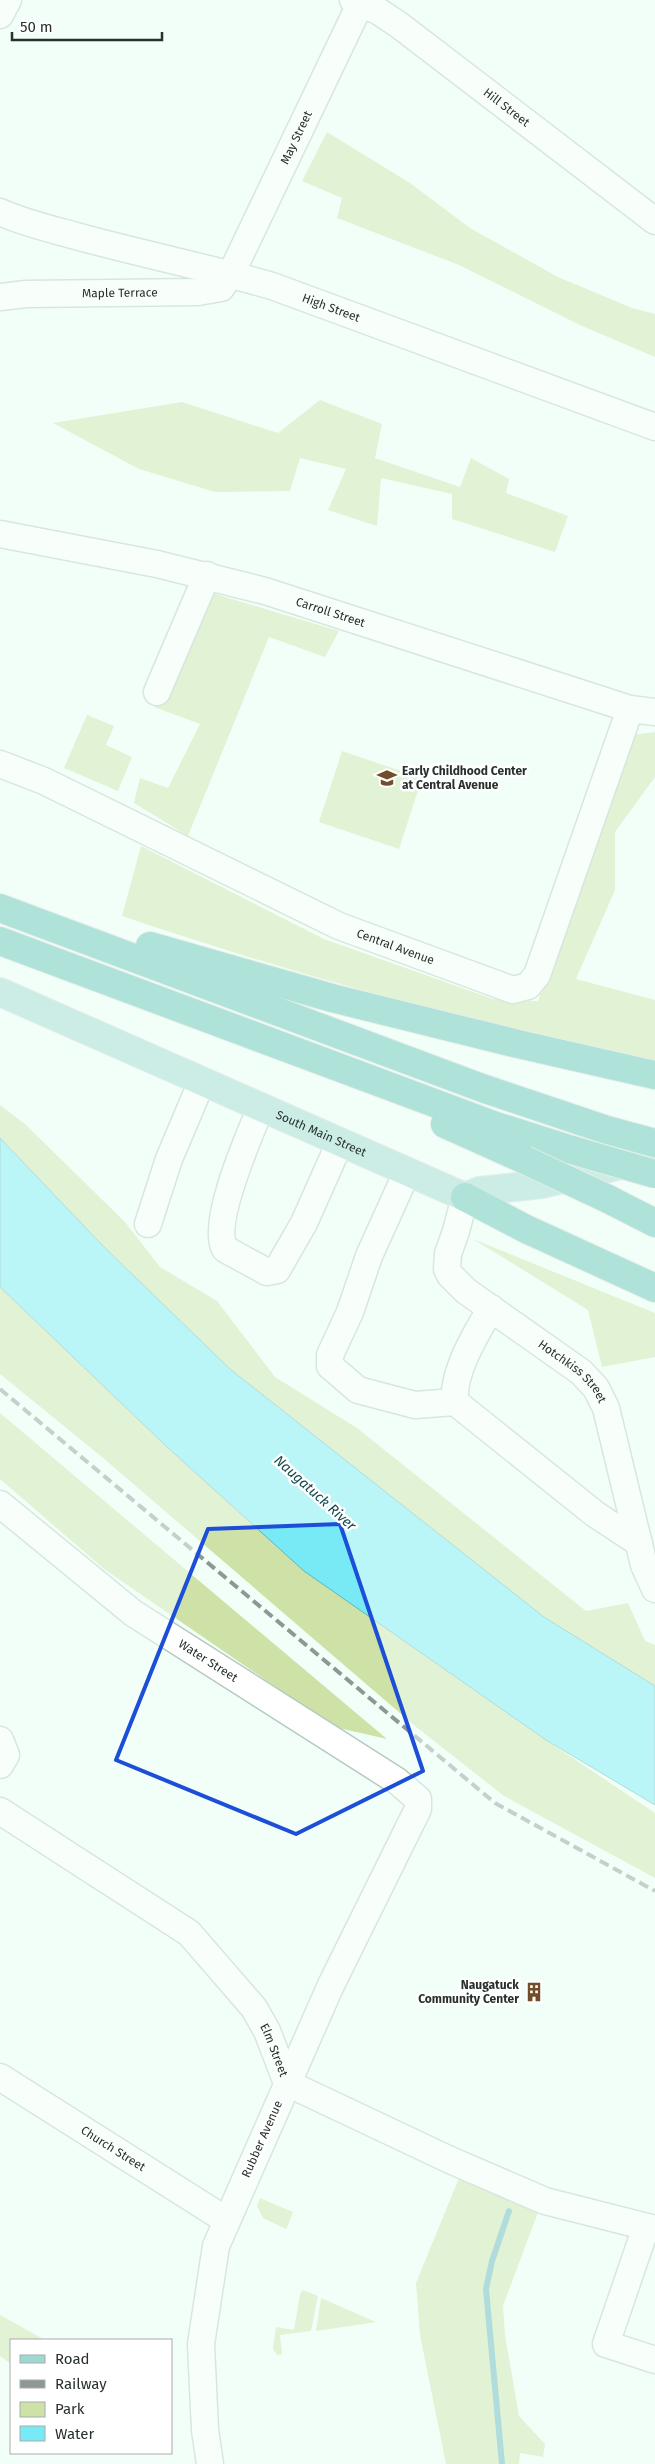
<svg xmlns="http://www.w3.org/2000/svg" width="655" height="2464" font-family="'Fira Sans',sans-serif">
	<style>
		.green { fill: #cee2a8 }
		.water { fill: #77eaf6; stroke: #5fb2b9 }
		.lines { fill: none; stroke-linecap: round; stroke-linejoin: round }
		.stream { stroke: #5fb2b9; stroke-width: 6 }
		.minor-casing { stroke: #b5cac0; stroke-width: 29 }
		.major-casing { stroke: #d8dad9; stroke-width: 30 }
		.highway-casing { stroke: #d8dad9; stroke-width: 30 }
		.minor { stroke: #fff; stroke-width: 26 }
		.major { stroke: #9ed8d0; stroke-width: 28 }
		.highway { stroke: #5dbeb1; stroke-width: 28 }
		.rail { stroke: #8d9893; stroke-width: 4; stroke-dasharray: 10 5; stroke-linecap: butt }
		.highway-bridge-casing { stroke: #d8dad9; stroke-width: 30; stroke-linecap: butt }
		.highway-bridge { stroke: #5dbeb1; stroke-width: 28 }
		.marked { fill: none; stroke: #1d4ed8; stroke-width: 4; stroke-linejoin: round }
		.labels { text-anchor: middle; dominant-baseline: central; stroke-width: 5; stroke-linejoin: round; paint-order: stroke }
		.street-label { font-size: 12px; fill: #27302c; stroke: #fff }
		.poi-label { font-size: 12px; font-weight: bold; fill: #27302c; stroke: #fff; text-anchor: start }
		.water-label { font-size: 14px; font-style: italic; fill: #14494e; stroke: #fff }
	</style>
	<rect width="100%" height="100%" fill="#f2fff8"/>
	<g class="green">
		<polygon points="327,132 410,183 470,228 558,277 632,308 655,314 655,357 582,326 459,265 337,218 342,198 302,181"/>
		<polygon points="320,400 382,424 375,458 460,487 471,458 509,479 506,493 568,516 555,552 452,519 452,494 381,478 377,526 328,510 346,469 300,458 290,491 215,492 139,469 53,423 182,402 278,433"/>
		<polygon points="212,593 339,631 325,657 269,637 188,836 134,803 140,778 168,788 200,724 154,707"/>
		<polygon points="87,715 114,726 106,745 132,757 118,791 64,768"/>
		<path d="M655 732V777L615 832V890L576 979 655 1000V1062C475 1024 296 975 122 916L141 846 324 939 493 999 538 1001 633 735Z"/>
		<polygon points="342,751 422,778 399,849 319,822"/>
		<polygon points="0,1105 25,1124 125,1222 160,1267 217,1301 275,1377 357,1428 586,1611 628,1603 645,1641 655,1645 655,1686 544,1617 230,1369 103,1246 0,1138"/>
		<polygon points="473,1239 655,1313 655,1357 602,1367 588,1310"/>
		<polygon points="0,1287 166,1446 304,1571 546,1740 655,1813 655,1878 504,1796 415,1726 102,1457 0,1374"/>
		<polygon points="0,1413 387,1739 334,1727 104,1569 0,1479"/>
		<polygon points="461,2173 540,2207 503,2306 505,2335 519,2416 545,2444 543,2457 520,2453 519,2464 446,2464 420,2335 416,2283"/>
		<polygon points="260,2198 293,2212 287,2228 286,2229 263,2218 257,2206"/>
		<polygon points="303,2290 318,2296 311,2331 280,2335 282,2354 277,2355 273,2349 276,2327 294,2330 300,2294"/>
		<polygon points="321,2298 376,2322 377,2322 316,2331"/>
		<polygon points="0,2315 45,2340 11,2340 11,2364 0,2356"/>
	</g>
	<polygon class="water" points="0,1138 103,1246 230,1369 544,1617 655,1686 655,1805 546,1740 304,1571 166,1446 0,1287"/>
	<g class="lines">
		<polyline class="stream" points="502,2464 486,2289 492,2261 509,2211"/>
		<defs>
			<g id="minor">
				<path id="s1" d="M353 0 378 11 399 25 655 221"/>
				<polyline points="0,15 8,0"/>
				<path id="s2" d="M0 212C24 223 51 229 76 236 141 254 207 267 272 286L655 427"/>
				<path id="s3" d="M0 297 26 294 198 292 221 288 231 274 362 0"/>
				<path id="s4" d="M0 534 157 564 265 591 630 709 655 712"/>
				<polyline points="157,692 207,575"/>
				<path id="s5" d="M0 764 44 781 339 926 513 990 528 986 537 975 630 709"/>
				<path d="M261 1107C250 1134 210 1223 225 1249L267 1272 277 1270 304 1223 340 1142"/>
				<polyline points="407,1172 369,1256 350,1312 330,1355 330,1366 358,1390 415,1405 455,1402"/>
				<path id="s6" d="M465 1197 456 1231 448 1254 447 1269 450 1275 466 1291 581 1372 596 1388 606 1408 644 1565 655 1589"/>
				<polyline points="148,1224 169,1159 202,1081"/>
				<path d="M491 1308C476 1334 452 1372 455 1402L595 1514 639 1543"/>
				<path id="s7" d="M0 1504 133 1613 397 1781 418 1799V1809L331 1985 216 2246 201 2344 205 2430 210 2464"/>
				<polyline points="0,1740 6,1755 0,1765"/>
				<path id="s8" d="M0 1811 189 1933 254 2008 267 2031 287 2083 450 2160 545 2201 655 2229"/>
				<path id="s9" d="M0 2077 226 2220"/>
				<polyline points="646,2227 606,2344 655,2360"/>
			</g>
			<g id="major">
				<path id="s10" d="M0 992 465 1197 479 1191 543 1184 655 1157"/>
			</g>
			<g id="highway">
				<polyline points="0,908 482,1088 607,1130 655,1143"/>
				<polyline points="0,941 496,1126 572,1150"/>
				<polyline points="150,946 332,998 518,1044 655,1075"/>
				<polyline points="445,1124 525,1160"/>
				<polyline points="465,1197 526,1229 655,1288"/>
				<polyline points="606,1198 655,1223"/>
			</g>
		</defs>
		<use href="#minor" class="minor-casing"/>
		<use href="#major" class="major-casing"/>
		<use href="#highway" class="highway-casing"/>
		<use href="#minor" class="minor"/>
		<use href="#major" class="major"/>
		<use href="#highway" class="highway"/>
		<polyline class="rail" points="0,1389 495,1803 655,1891"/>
		<defs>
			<g id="highway-bridge">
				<polyline points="572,1150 655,1174"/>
				<polyline points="525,1160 606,1198"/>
			</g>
		</defs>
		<use href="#highway-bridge" class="highway-bridge-casing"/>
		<use href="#highway-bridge" class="highway-bridge"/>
	</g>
	<path d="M0 0H655V2464H0ZM340 1524 423 1771 296 1834 116 1760 208 1529Z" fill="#f2fff8" fill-opacity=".55" fill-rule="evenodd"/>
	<path class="marked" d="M340 1524 423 1771 296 1834 116 1760 208 1529Z"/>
	<defs>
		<symbol id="school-bare" viewBox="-9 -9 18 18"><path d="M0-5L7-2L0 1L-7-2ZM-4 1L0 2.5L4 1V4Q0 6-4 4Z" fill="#734d29" stroke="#fff" stroke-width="2.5" paint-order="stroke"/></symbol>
		<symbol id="building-bare" viewBox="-9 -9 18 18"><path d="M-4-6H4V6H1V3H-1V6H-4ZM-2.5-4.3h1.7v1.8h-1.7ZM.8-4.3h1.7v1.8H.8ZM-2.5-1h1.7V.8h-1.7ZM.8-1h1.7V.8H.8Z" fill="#734d29" stroke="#fff" stroke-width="2.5" paint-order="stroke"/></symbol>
	</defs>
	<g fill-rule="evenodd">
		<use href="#school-bare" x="373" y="764" width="28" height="28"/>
		<use href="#building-bare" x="520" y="1978" width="28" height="28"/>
	</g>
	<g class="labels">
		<g class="street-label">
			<text stroke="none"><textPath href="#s1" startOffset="188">Hill Street</textPath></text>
			<text stroke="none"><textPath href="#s3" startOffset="390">May Street</textPath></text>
			<text stroke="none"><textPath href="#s3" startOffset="120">Maple Terrace</textPath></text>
			<text stroke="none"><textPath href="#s2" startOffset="345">High Street</textPath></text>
			<text stroke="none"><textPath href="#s4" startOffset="340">Carroll Street</textPath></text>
			<text stroke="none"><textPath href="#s5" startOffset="436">Central Avenue</textPath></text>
			<text stroke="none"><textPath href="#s10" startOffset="351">South Main Street</textPath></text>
			<text stroke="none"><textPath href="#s6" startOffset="238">Hotchkiss Street</textPath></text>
			<text stroke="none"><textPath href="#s7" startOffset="261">Water Street</textPath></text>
			<text stroke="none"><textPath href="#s8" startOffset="371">Elm Street</textPath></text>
			<text transform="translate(262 2139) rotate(-66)">Rubber Avenue</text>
			<text stroke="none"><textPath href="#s9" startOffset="134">Church Street</textPath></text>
		</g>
		<g class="poi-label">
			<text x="402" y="771">Early Childhood Center<tspan x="402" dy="14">at Central Avenue</tspan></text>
			<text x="519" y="1985" text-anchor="end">Naugatuck<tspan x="519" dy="14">Community Center</tspan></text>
		</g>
		<g class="water-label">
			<text transform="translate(315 1493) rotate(42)">Naugatuck River</text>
		</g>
	</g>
	<rect x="10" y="2339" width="162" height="115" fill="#ffffff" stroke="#a9acab"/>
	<rect x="20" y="2355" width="25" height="8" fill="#9ed8d0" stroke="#a9acab"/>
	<text x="55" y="2364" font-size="15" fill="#27302c">Road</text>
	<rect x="20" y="2380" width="25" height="8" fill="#8d9893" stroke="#a9acab"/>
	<text x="55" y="2389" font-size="15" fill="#27302c">Railway</text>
	<rect x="20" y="2402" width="25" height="15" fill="#cee2a8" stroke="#a9acab"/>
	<text x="55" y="2414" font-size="15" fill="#27302c">Park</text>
	<rect x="20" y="2426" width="25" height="15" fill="#77eaf6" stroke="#a9acab"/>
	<text x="55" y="2439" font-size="15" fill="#27302c">Water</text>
	<path d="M12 32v8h150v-8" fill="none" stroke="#27302c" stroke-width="2.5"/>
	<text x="20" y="32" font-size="15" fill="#27302c" stroke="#ffffff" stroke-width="4" paint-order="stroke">50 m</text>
</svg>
